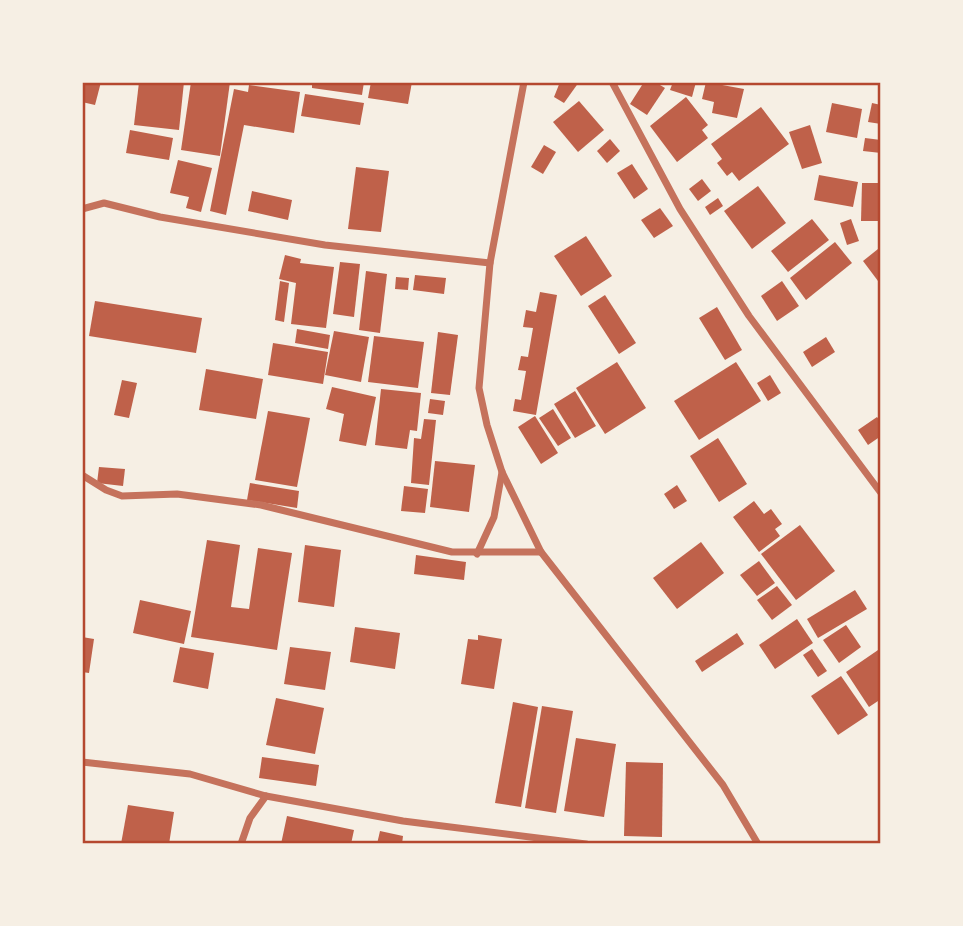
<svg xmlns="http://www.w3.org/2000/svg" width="963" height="926" font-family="Lato,sans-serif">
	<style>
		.building { fill: #bf614a }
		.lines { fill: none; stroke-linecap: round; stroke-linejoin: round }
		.minor { stroke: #c5725c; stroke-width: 7 }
		.neatline { fill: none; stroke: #b5482f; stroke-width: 2.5 }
	</style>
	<rect width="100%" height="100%" fill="#f6efe4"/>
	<g class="building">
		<polygon points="82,82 101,82 95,105 82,102"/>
		<polygon points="139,82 184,82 179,130 134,125"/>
		<polygon points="191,82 230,82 220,156 181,150"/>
		<polygon points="312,82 364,82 362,95 312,88"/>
		<polygon points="371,82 412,82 408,104 368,98"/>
		<polygon points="560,82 579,82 564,103 554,97"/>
		<polygon points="644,82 655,82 665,88 647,115 630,104"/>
		<polygon points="673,82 696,82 692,97 670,90"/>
		<polygon points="706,82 744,89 737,118 712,113 714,102 702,99"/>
		<polygon points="249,85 300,92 294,133 244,125 226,215 210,211 234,89 248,92"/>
		<polygon points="305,94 364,103 360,125 301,116"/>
		<polygon points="686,97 708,125 702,130 708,138 677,162 650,126"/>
		<polygon points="579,101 604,130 578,152 553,122"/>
		<polygon points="832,103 862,109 857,138 826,132"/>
		<polygon points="872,103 881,105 881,124 868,122"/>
		<polygon points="761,107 789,144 739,181 732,172 727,176 717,163 722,159 711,144"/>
		<polygon points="810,125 822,163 802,169 789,132"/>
		<polygon points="130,130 173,138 169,160 126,153"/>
		<polygon points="865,138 881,140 881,153 863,151"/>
		<polygon points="610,139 620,151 607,163 597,151"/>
		<polygon points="544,145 556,152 543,174 531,167"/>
		<polygon points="178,160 212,168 201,212 186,208 189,197 170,193"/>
		<polygon points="632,164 648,189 634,199 617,173"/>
		<polygon points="356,167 389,171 381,232 348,229"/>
		<polygon points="819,175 858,182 853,207 814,200"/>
		<polygon points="702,179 711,191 698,201 689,189"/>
		<polygon points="862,183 881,183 881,221 861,221"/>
		<polygon points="758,186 786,223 752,249 724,211"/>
		<polygon points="252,191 292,200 288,220 248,211"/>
		<polygon points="718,198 723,206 710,215 705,207"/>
		<polygon points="660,208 673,226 654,238 641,220"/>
		<polygon points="812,219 829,240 788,272 771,251"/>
		<polygon points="851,219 859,241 847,245 840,223"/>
		<polygon points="586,236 612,276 581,296 554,256"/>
		<polygon points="835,242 852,263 806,300 790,278"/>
		<polygon points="878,249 881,279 878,281 863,261"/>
		<polygon points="285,255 301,259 300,263 334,267 326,328 291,324 296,283 279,279"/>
		<polygon points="340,262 360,264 354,317 333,314"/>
		<polygon points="366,271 387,274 380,333 359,330"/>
		<polygon points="415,275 446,278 444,294 413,290"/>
		<polygon points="396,277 409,278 408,290 395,289"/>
		<polygon points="280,281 289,283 284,322 275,320"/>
		<polygon points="782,281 799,306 777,321 761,296"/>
		<polygon points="540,292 557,295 536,415 513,411 515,399 521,400 526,371 518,370 521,356 528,357 533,328 523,327 526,310 536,312"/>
		<polygon points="605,295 636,343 619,354 588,306"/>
		<polygon points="95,301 202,318 196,353 89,336"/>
		<polygon points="717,307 742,350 725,360 699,318"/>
		<polygon points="297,329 330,335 328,349 295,343"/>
		<polygon points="334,331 369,337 361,382 325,375"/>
		<polygon points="438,332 458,335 450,395 431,393"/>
		<polygon points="374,336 424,342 418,388 368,382"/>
		<polygon points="826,337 835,352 812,367 803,352"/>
		<polygon points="273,343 328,352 323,384 268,375"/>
		<polygon points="617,362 646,408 605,434 576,388"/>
		<polygon points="736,362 761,401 699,440 674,401"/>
		<polygon points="206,369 263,379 256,419 199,410"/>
		<polygon points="770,375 781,393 768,401 757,383"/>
		<polygon points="122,380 137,383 129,418 114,415"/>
		<polygon points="332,387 376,397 366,446 339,441 344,414 326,409"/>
		<polygon points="381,389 421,393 417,431 410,430 407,449 375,445"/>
		<polygon points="575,391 596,426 575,438 554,404"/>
		<polygon points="430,399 445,401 443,415 428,413"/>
		<polygon points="553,409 571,438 558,446 539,418"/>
		<polygon points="268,411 310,418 297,487 255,480"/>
		<polygon points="535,416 558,453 541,464 518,427"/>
		<polygon points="877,417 881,422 881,436 868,445 858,430"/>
		<polygon points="424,419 436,420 429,485 411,483 414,438 421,439"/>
		<polygon points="718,438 747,484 719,502 690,456"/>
		<polygon points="435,461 475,465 469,512 430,507"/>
		<polygon points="99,467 125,469 123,486 97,483"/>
		<polygon points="250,483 299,491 297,508 247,500"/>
		<polygon points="677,485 687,501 674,509 664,494"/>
		<polygon points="404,486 428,489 425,513 401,511"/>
		<polygon points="754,501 764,514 771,509 782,524 775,529 780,536 759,552 733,517"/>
		<polygon points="800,525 835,571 796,600 761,554"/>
		<polygon points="207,540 240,545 231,607 249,609 258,548 292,553 277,650 191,637"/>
		<polygon points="701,542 724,573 677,609 653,578"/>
		<polygon points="305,545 341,550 334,607 298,602"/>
		<polygon points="416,555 466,562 464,580 414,574"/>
		<polygon points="759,561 775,583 757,596 740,575"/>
		<polygon points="777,586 792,605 772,620 757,600"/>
		<polygon points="855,590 867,609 818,638 807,619"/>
		<polygon points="140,600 191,611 184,644 133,633"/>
		<polygon points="797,619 813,643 775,669 759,645"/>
		<polygon points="846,625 861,647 839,663 823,640"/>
		<polygon points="355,627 400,633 395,669 350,662"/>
		<polygon points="737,633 744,644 702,672 695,661"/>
		<polygon points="478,635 502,639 494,689 461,684 468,639 478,640"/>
		<polygon points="82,637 94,639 89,673 82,672"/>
		<polygon points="180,647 214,653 208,689 173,682"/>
		<polygon points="290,647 331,652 325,690 284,684"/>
		<polygon points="881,648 881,699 869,707 846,672"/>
		<polygon points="812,649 827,671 818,677 803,655"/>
		<polygon points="841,676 868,715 838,735 811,696"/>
		<polygon points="276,698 324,708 315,754 266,745"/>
		<polygon points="513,702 538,707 521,807 495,803"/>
		<polygon points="542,706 573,711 556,813 525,808"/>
		<polygon points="576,738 616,744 604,817 564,811"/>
		<polygon points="262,757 319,765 316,786 259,778"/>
		<polygon points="626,762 663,763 662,837 624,836"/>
		<polygon points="128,805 174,812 169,844 121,844"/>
		<polygon points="287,816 354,830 351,844 302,841 301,844 281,844"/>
		<polygon points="380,831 403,836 402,844 377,844"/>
	</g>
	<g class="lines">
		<g class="minor">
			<polyline points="524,82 490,263 479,388 487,425 502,472 541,552 723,785 758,844"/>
			<polyline points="612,82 680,209 749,316 881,493"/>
			<polyline points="82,209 104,203 160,217 325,245 490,263"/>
			<polyline points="82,475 106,490 122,496 177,494 261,505 452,552 541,552"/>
			<polyline points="477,554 494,517 502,472"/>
			<polyline points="82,762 190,774 266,796 403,821 586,844"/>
			<polyline points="241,844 250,818 266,796"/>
		</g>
	</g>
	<rect width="963" height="926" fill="none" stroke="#f6efe4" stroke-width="168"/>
	<rect x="84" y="84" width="795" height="758" class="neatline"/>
</svg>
